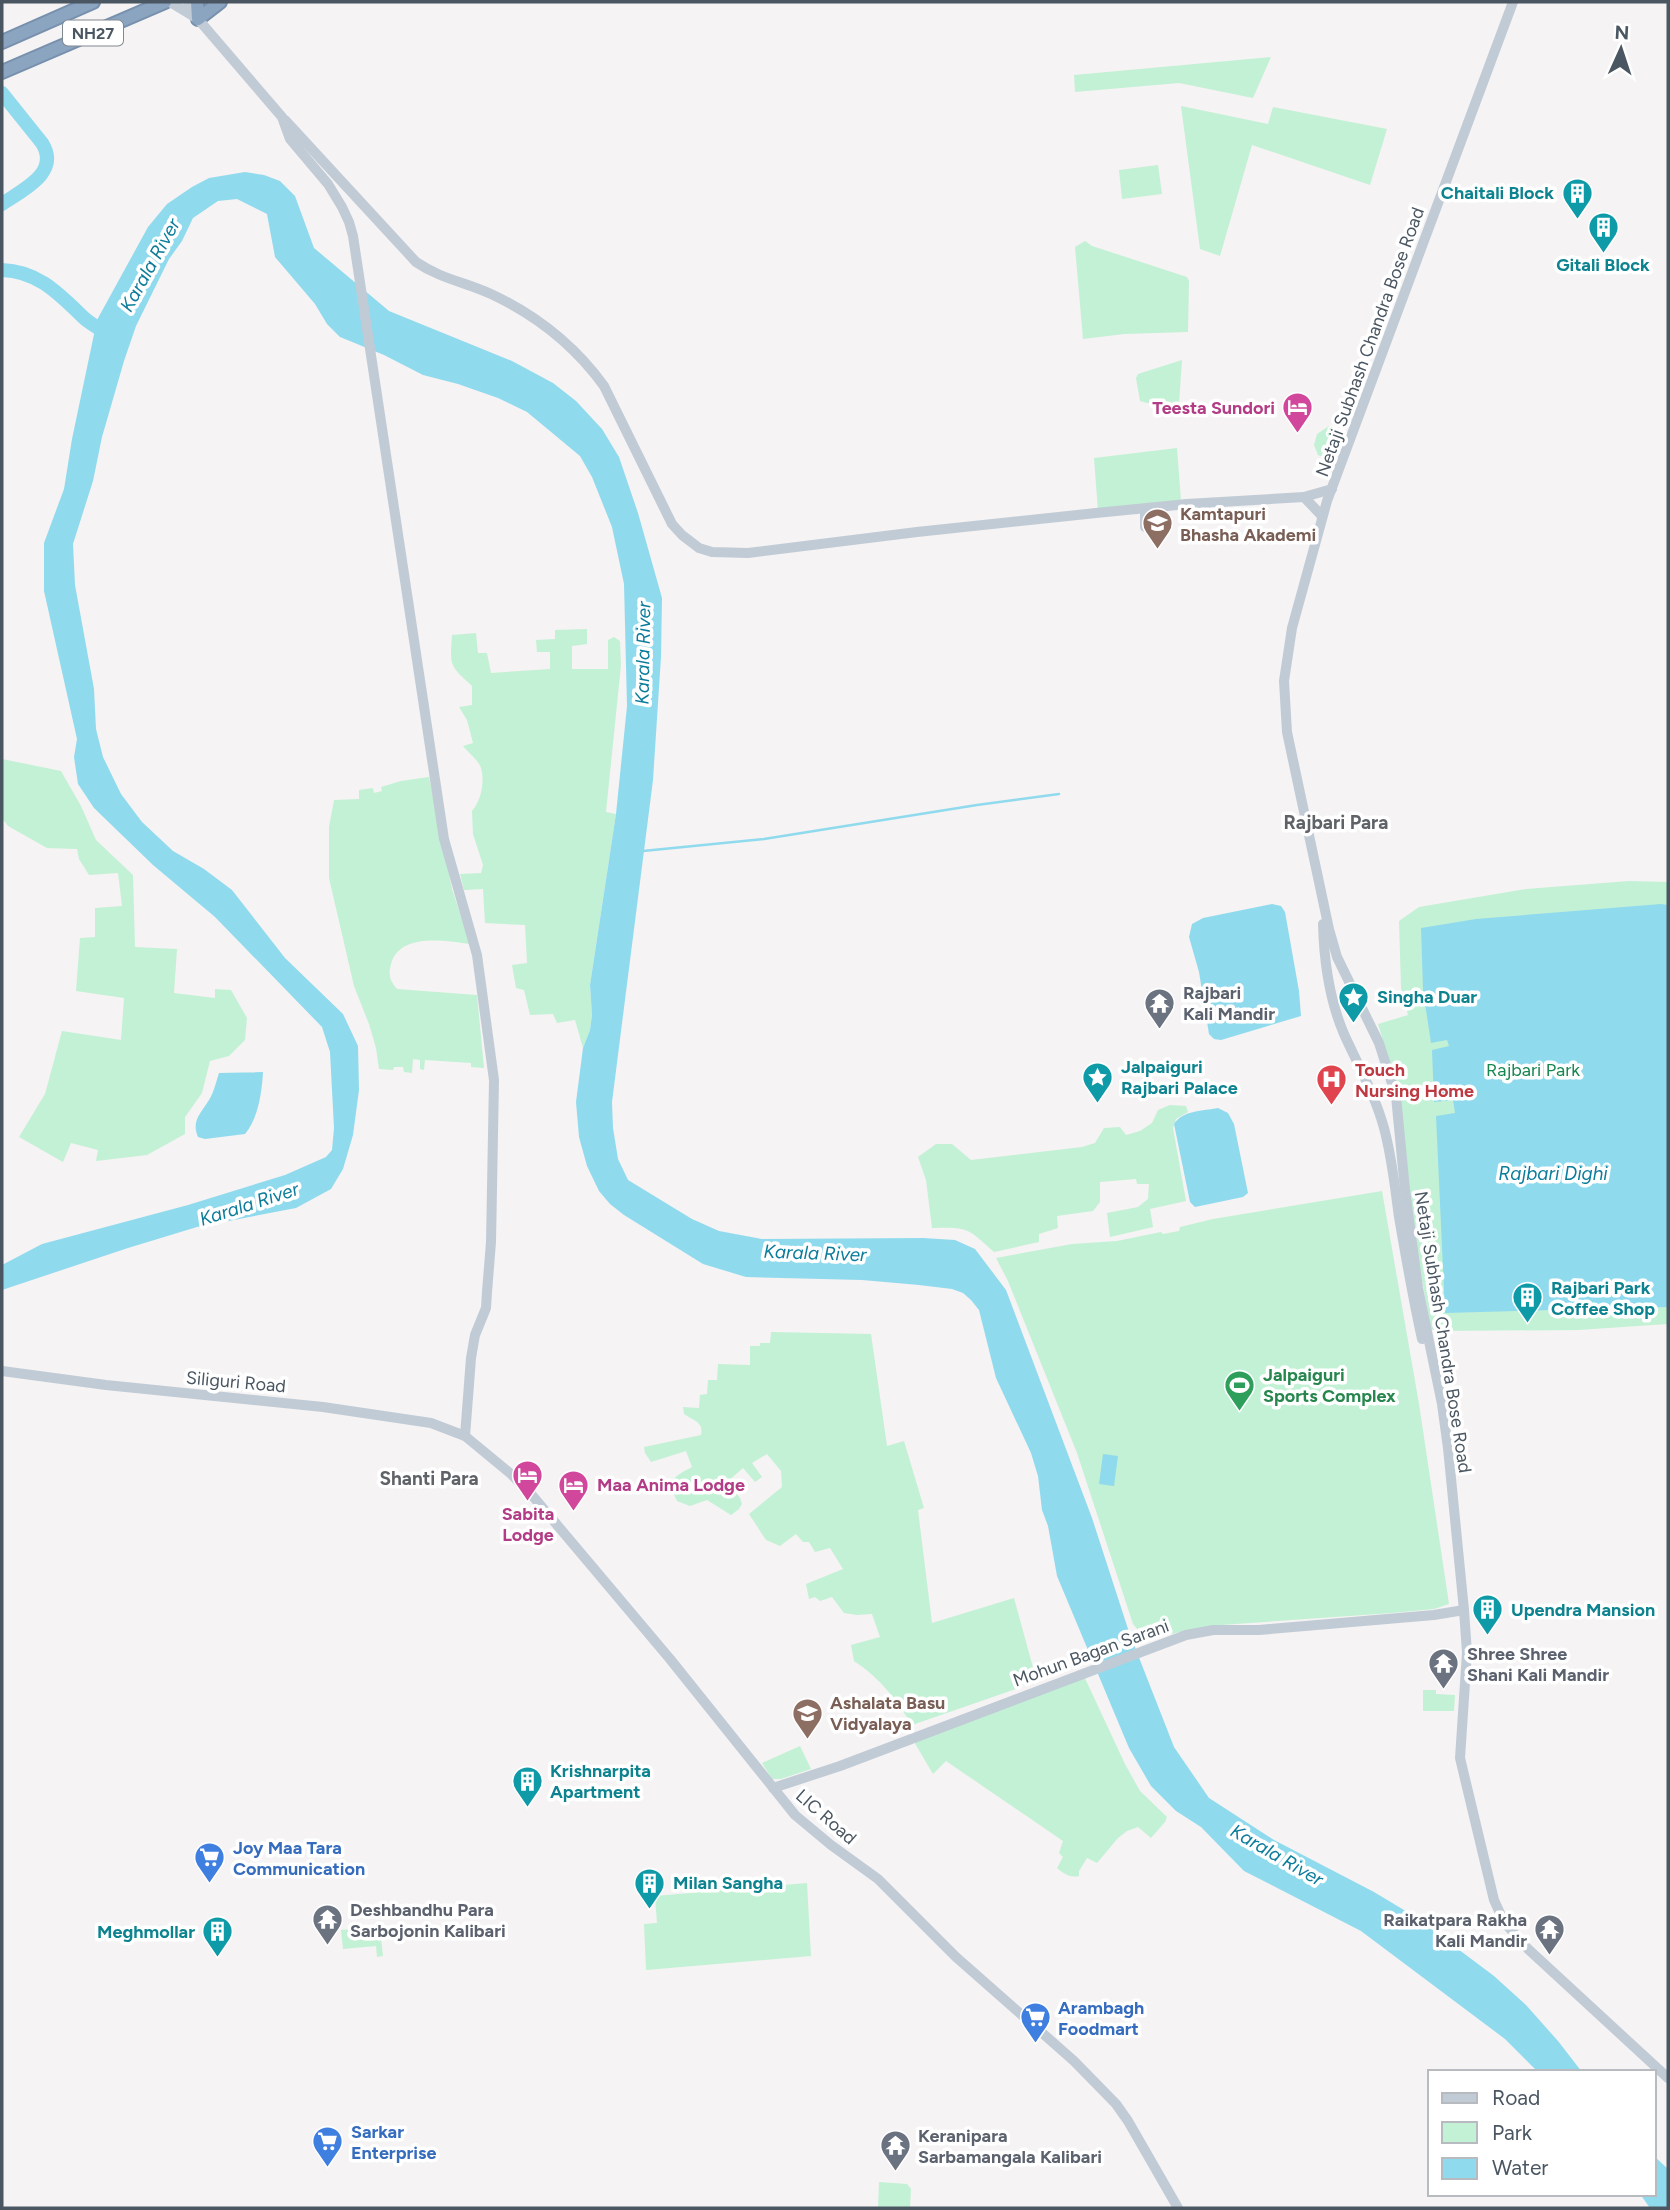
<svg xmlns="http://www.w3.org/2000/svg" width="1670" height="2210" font-family="Figtree,sans-serif">
	<style>
		.green { fill: #c3f1d5 }
		.water { fill: #90daee }
		.lines { fill: none; stroke-linecap: round; stroke-linejoin: round }
		.stream { stroke: #90daee; stroke-width: 2.5 }
		.river { stroke: #90daee; stroke-width: 14 }
		.highway-casing { stroke: #7690ad; stroke-width: 16 }
		.secondary { stroke: #c1cbd6; stroke-width: 10 }
		.highway { stroke: #8ba5c1; stroke-width: 12 }
		.labels { text-anchor: middle; dominant-baseline: central; stroke-width: 7; stroke-linejoin: round; paint-order: stroke }
		.shield { fill: #fff; stroke: #808990; stroke-width: 2 }
		.shield-label { font-size: 16px; font-weight: bold; fill: #4a5661 }
		.culture-label { font-size: 18px; font-weight: bold; fill: #0d838f; stroke: #fff; text-anchor: start }
		.street-label { font-size: 18px; fill: #4a5661; stroke: #fff }
		.hotel-label { font-size: 18px; font-weight: bold; fill: #b23c85; stroke: #fff; text-anchor: end }
		.education-label { font-size: 18px; font-weight: bold; fill: #785e54; stroke: #fff; text-anchor: start }
		.worship-label { font-size: 18px; font-weight: bold; fill: #5b616d; stroke: #fff; text-anchor: start }
		.health-label { font-size: 18px; font-weight: bold; fill: #be3a42; stroke: #fff; text-anchor: start }
		.park-label { font-size: 18px; fill: #17864f; stroke: #fff }
		.leisure-label { font-size: 18px; font-weight: bold; fill: #27864d; stroke: #fff; text-anchor: start }
		.shop-label { font-size: 18px; font-weight: bold; fill: #366cbe; stroke: #fff; text-anchor: start }
		.water-label { font-size: 19px; font-style: italic; fill: #0c7c9b; stroke: #fff }
		.neighbourhood-label { font-size: 19px; font-weight: bold; fill: #5f6368; stroke: #fff }
	</style>
	<rect width="100%" height="100%" fill="#f5f3f3"/>
	<g class="green">
		<polygon points="1271,57 1253,98 1179,83 1075,92 1074,75"/>
		<polygon points="1181,106 1268,124 1273,107 1387,129 1370,185 1252,145 1220,256 1200,249"/>
		<polygon points="1158,165 1162,194 1122,199 1119,170"/>
		<polygon points="1085,241 1092,246 1187,277 1189,281 1188,332 1124,334 1083,339 1075,247"/>
		<polygon points="1182,360 1179,404 1147,403 1140,401 1136,378 1138,374"/>
		<polygon points="1329,426 1341,431 1330,460 1318,455 1314,445 1317,434"/>
		<polygon points="1177,448 1181,501 1098,511 1094,458"/>
		<path d="M587 629V644L572 646V669H608V640L614 637 620 641 621 665 606 812 616 814 590 985 592 1015 590 1030 583 1048 575 1020 557 1023 553 1014 530 1015 524 990 516 988 512 965 527 963 525 925 485 923 483 889 464 890 460 874 481 873 483 865 473 834 472 811C481 801 485 782 481 768 479 761 469 753 463 746L473 743 467 720 459 707 472 705V686C449 665 450 666 452 635L476 633 478 653H487L491 673 550 669V652H537L536 640 555 639V630Z"/>
		<polygon points="2,759 61,771 81,806 96,840 133,875 135,947 177,949 174,993 215,998 215,989 231,990 247,1018 245,1040 229,1056 210,1061 202,1093 185,1117 185,1134 147,1155 96,1161 98,1150 71,1143 63,1162 19,1137 45,1094 62,1031 121,1040 124,998 76,991 80,938 95,937 95,908 122,906 118,873 89,875 79,859 77,849 47,848 8,826 2,818"/>
		<path d="M429 777 452 889 470 944C446 941 400 932 391 964 388 975 390 981 397 989L477 995 484 1068 471 1067V1063L425 1060 424 1070 420 1069V1060L413 1059 412 1073 404 1072 403 1067H394L393 1070 379 1069 376 1048 369 1024 354 986 329 878V827L334 800 359 799V790L373 788 374 793 382 791 381 787 401 781Z"/>
		<polygon points="1629,881 1668,882 1668,1324 1578,1330 1435,1331 1431,1329 1410,1215 1400,1096 1378,1024 1408,1015 1401,988 1399,921 1419,907 1526,889"/>
		<path d="M1170 1105 1186 1106 1188 1112 1176 1119 1173 1128 1186 1201 1150 1209 1153 1227 1110 1237 1107 1213 1138 1207 1148 1199 1149 1184H1137L1136 1179 1100 1182V1202L1093 1211 1057 1216 1058 1228 1039 1234V1242L994 1252C967 1228 969 1227 932 1228L926 1180 918 1157 936 1144H952L971 1160 1082 1147 1095 1143 1104 1128 1120 1127 1126 1135 1140 1131 1152 1123 1158 1110Z"/>
		<polygon points="1382,1191 1419,1404 1449,1604 1434,1609 1392,1613 1207,1626 1171,1634 1138,1630 1133,1624 1077,1453 1008,1281 996,1258 1072,1244 1117,1241 1161,1232 1163,1234 1179,1231 1180,1227 1213,1219"/>
		<path d="M771 1332 871 1334 887 1446 904 1441 924 1508 918 1510 932 1623 1014 1598 1035 1675 1026 1680 1019 1688 912 1725C895 1698 881 1679 854 1661L851 1645 880 1637 872 1614 857 1615 844 1613 832 1597 820 1601 815 1597 809 1599 806 1584 843 1569 830 1548 815 1552 809 1542H803L796 1534 780 1546 766 1540 749 1514 782 1487 781 1471 767 1454 752 1463 762 1477 755 1482 743 1468 727 1482 740 1498 742 1504 739 1509 731 1515 707 1500 690 1506 677 1501C667 1480 673 1477 692 1467L686 1451 651 1462 645 1453 644 1447 701 1435C704 1422 694 1421 684 1414L683 1407 699 1408 700 1395 707 1394 708 1380H717L718 1364 750 1365V1346H760V1343H770Z"/>
		<path d="M1083 1674 1125 1764 1140 1791 1167 1817 1165 1822 1151 1838 1138 1827 1127 1831 1118 1838 1097 1863 1087 1858 1079 1871V1876C1070 1878 1064 1874 1057 1868L1063 1857 1059 1853 1063 1841 946 1761 933 1774 913 1740Z"/>
		<polygon points="1423,1690 1436,1690 1436,1694 1455,1695 1454,1711 1423,1711"/>
		<polygon points="800,1746 811,1769 781,1779 772,1779 762,1763"/>
		<polygon points="807,1883 811,1956 646,1970 644,1924 657,1923 655,1896"/>
		<polygon points="377,1926 380,1929 383,1956 377,1957 376,1946 343,1949 341,1930"/>
		<polygon points="879,2182 907,2184 911,2189 910,2208 878,2208"/>
	</g>
	<g class="water">
		<polygon points="245,172 264,175 280,181 295,196 314,248 389,311 512,361 553,383 576,401 602,429 619,457 638,513 662,598 661,657 653,780 612,1102 613,1128 618,1159 628,1180 692,1219 719,1231 762,1239 923,1238 955,1240 975,1249 1006,1290 1092,1518 1129,1632 1174,1747 1209,1798 1274,1840 1374,1892 1414,1916 1494,1976 1526,2005 1558,2041 1582,2072 1538,2072 1505,2039 1361,1931 1244,1871 1201,1827 1176,1811 1151,1786 1129,1748 1057,1576 1048,1526 1042,1510 1038,1476 1031,1453 996,1378 979,1310 971,1300 963,1293 952,1289 919,1285 862,1280 746,1277 703,1264 624,1215 610,1204 599,1191 587,1166 579,1137 576,1102 583,1048 590,1030 592,1015 590,985 616,814 627,706 624,584 612,527 592,477 580,456 527,412 498,398 458,384 423,375 384,355 340,337 327,324 315,304 275,257 267,214 237,199 218,201 193,218 182,241 169,259 136,326 124,361 102,437 93,481 73,544 75,585 94,689 96,729 103,757 121,794 142,822 173,851 204,869 232,890 285,958 343,1014 358,1046 359,1090 353,1135 343,1169 331,1189 296,1208 197,1227 128,1248 2,1290 2,1265 42,1244 188,1205 285,1175 326,1157 332,1150 334,1128 330,1052 322,1027 215,917 153,865 94,808 78,784 74,757 77,739 44,591 44,543 64,489 72,439 97,320 148,227 167,204 192,187 209,178"/>
		<polygon points="1272,904 1281,906 1285,912 1299,991 1301,1016 1221,1040 1214,1039 1209,1034 1199,972 1189,937 1192,924 1203,918"/>
		<polygon points="1661,904 1668,905 1668,1307 1445,1313 1436,1116 1455,1113 1453,1100 1434,1102 1432,1050 1449,1046 1447,1040 1431,1043 1423,990 1421,928 1476,919"/>
		<path d="M263 1072C262 1092 258 1119 245 1134L205 1139 198 1137C191 1121 201 1113 209 1100 214 1092 216 1082 219 1073Z"/>
		<path d="M1218 1108 1228 1113 1234 1124 1248 1193 1243 1197 1195 1207 1190 1202 1174 1124C1183 1110 1203 1111 1218 1108Z"/>
		<polygon points="1103,1454 1118,1456 1114,1486 1099,1484"/>
		<polygon points="1654,2156 1668,2169 1668,2208 1650,2208 1640,2194 1654,2194"/>
	</g>
	<g class="lines">
		<polyline class="stream" points="643,851 764,839 977,805 1059,794"/>
		<g class="river">
			<path d="M2 93 42 143C61 173 22 190 2 204"/>
			<path d="M2 270C38 271 59 294 84 318 92 325 102 330 111 336"/>
		</g>
		<defs>
			<g id="highway">
				<polyline points="197,2 198,19 220,2"/>
				<polyline points="2,42 93,2"/>
				<polyline points="2,72 165,2"/>
			</g>
		</defs>
		<use href="#highway" class="highway-casing"/>
		<g class="secondary">
			<polyline points="170,2 198,19 188,2"/>
			<polyline points="1513,2 1327,501 1292,628 1284,681 1287,732 1329,929 1337,957 1379,1043 1396,1096 1405,1190 1418,1288 1442,1404 1448,1448 1464,1610 1467,1653 1460,1758 1494,1900 1504,1922 1528,1949 1668,2078"/>
			<polyline points="198,19 282,117 290,139 328,184 342,207 349,222 353,236 444,839 477,955 494,1080 491,1242 487,1292 486,1308 475,1335 471,1358 465,1436"/>
			<path d="M285 120 416 262C441 279 465 282 491 294 536 315 575 346 604 386L672 524 682 535 699 548 712 552 748 553 917 532 1096 513 1187 504 1304 497 1332 489"/>
			<polyline points="1304,497 1322,516"/>
			<polyline points="1145,509 1145,527"/>
			<path d="M1323 924C1324 962 1329 999 1344 1034 1358 1065 1375 1095 1384 1128 1392 1157 1395 1188 1399 1217 1406 1258 1413 1298 1422 1339"/>
			<polyline points="2,1371 106,1385 323,1407 431,1423 465,1436 511,1474 531,1494 670,1659 795,1815 831,1845 878,1879 956,1957 1074,2061 1116,2104 1128,2121 1178,2208"/>
			<polyline points="773,1788 840,1766 1186,1635 1213,1630 1259,1630 1434,1615 1464,1610"/>
		</g>
		<use href="#highway" class="highway"/>
	</g>
	<defs>
		<symbol id="building-pin" viewBox="-11 -11 22 30"><path d="M0 17L-7.5 6A9.5 9.5 0 1 1 7.5 6Z" fill="#0f9aa8" stroke="#fff"/><path d="M-4-6H4V6H1V3H-1V6H-4ZM-2.5-4.3h1.7v1.8h-1.7ZM.8-4.3h1.7v1.8H.8ZM-2.5-1h1.7V.8h-1.7ZM.8-1h1.7V.8H.8Z" fill="#fff"/></symbol>
		<symbol id="hotel-pin" viewBox="-11 -11 22 30"><path d="M0 17L-7.5 6A9.5 9.5 0 1 1 7.5 6Z" fill="#d1479c" stroke="#fff"/><path d="M-6-4.5h1.5V1H6V5H4.5V3h-9V5H-6ZM-4 0a1.8 1.8 0 1 1 3.6 0ZM.5 0V-2.5h3Q6-2.5 6 0Z" fill="#fff"/></symbol>
		<symbol id="university-pin" viewBox="-11 -11 22 30"><path d="M0 17L-7.5 6A9.5 9.5 0 1 1 7.5 6Z" fill="#8d6e63" stroke="#fff"/><path d="M0-5L7-2L0 1L-7-2ZM-4 1L0 2.5L4 1V4Q0 6-4 4Z" fill="#fff"/></symbol>
		<symbol id="sight-pin" viewBox="-11 -11 22 30"><path d="M0 17L-7.5 6A9.5 9.5 0 1 1 7.5 6Z" fill="#0f9aa8" stroke="#fff"/><path d="M0-6L1.8-2.2L6-1.7L2.9 1.2L3.7 5.4L0 3.3L-3.7 5.4L-2.9 1.2L-6-1.7L-1.8-2.2Z" fill="#fff"/></symbol>
		<symbol id="temple-pin" viewBox="-11 -11 22 30"><path d="M0 17L-7.5 6A9.5 9.5 0 1 1 7.5 6Z" fill="#6b7280" stroke="#fff"/><path d="M0-6L5-2H3V0L6.5 2.5H4V6H1.5V3h-3V6H-4V2.5H-6.5L-3 0V-2H-5Z" fill="#fff"/></symbol>
		<symbol id="hospital-pin" viewBox="-11 -11 22 30"><path d="M0 17L-7.5 6A9.5 9.5 0 1 1 7.5 6Z" fill="#e0444e" stroke="#fff"/><path d="M-5-5h3v3.5h4V-5h3V5h-3V1.5h-4V5h-3Z" fill="#fff"/></symbol>
		<symbol id="stadium-pin" viewBox="-11 -11 22 30"><path d="M0 17L-7.5 6A9.5 9.5 0 1 1 7.5 6Z" fill="#2e9e5b" stroke="#fff"/><path d="M0-5a6.5 5 0 1 0 0 10a6.5 5 0 1 0 0-10ZM-3.5-1.8h7v3.6h-7Z" fill="#fff"/></symbol>
		<symbol id="school-pin" viewBox="-11 -11 22 30"><path d="M0 17L-7.5 6A9.5 9.5 0 1 1 7.5 6Z" fill="#8d6e63" stroke="#fff"/><path d="M0-5L7-2L0 1L-7-2ZM-4 1L0 2.5L4 1V4Q0 6-4 4Z" fill="#fff"/></symbol>
		<symbol id="supermarket-pin" viewBox="-11 -11 22 30"><path d="M0 17L-7.5 6A9.5 9.5 0 1 1 7.5 6Z" fill="#3f7fe0" stroke="#fff"/><path d="M-6-5.5h2.5l.6 2H6L4.5 2H-2.5L-4.4-4H-6ZM-1.5 3.2a1.3 1.3 0 1 0 .1 0ZM3 3.2a1.3 1.3 0 1 0 .1 0Z" fill="#fff"/></symbol>
	</defs>
	<g fill-rule="evenodd">
		<use href="#building-pin" x="1560" y="176" width="35" height="47"/>
		<use href="#building-pin" x="1586" y="210" width="35" height="47"/>
		<use href="#hotel-pin" x="1280" y="390" width="35" height="47"/>
		<use href="#university-pin" x="1140" y="506" width="35" height="47"/>
		<use href="#sight-pin" x="1336" y="980" width="35" height="47"/>
		<use href="#temple-pin" x="1142" y="986" width="35" height="47"/>
		<use href="#sight-pin" x="1080" y="1060" width="35" height="47"/>
		<use href="#hospital-pin" x="1314" y="1062" width="35" height="47"/>
		<use href="#building-pin" x="1510" y="1280" width="35" height="47"/>
		<use href="#stadium-pin" x="1222" y="1368" width="35" height="47"/>
		<use href="#hotel-pin" x="510" y="1458" width="35" height="47"/>
		<use href="#hotel-pin" x="556" y="1468" width="35" height="47"/>
		<use href="#building-pin" x="1470" y="1592" width="35" height="47"/>
		<use href="#temple-pin" x="1426" y="1646" width="35" height="47"/>
		<use href="#school-pin" x="790" y="1696" width="35" height="47"/>
		<use href="#building-pin" x="510" y="1764" width="35" height="47"/>
		<use href="#supermarket-pin" x="192" y="1840" width="35" height="47"/>
		<use href="#building-pin" x="632" y="1866" width="35" height="47"/>
		<use href="#temple-pin" x="310" y="1902" width="35" height="47"/>
		<use href="#temple-pin" x="1532" y="1912" width="35" height="47"/>
		<use href="#building-pin" x="200" y="1914" width="35" height="47"/>
		<use href="#supermarket-pin" x="1018" y="2000" width="35" height="47"/>
		<use href="#supermarket-pin" x="310" y="2124" width="35" height="47"/>
		<use href="#temple-pin" x="878" y="2128" width="35" height="47"/>
	</g>
	<g class="labels">
		<rect class="shield" x="63" y="20.5" width="60" height="25" rx="5"/>
		<g class="shield-label">
			<text x="93" y="33">NH27</text>
		</g>
		<g class="culture-label">
			<text x="1554" y="193" text-anchor="end">Chaitali Block</text>
			<text x="1603" y="265" text-anchor="middle">Gitali Block</text>
			<text x="1377" y="997">Singha Duar</text>
			<text x="1121" y="1067">Jalpaiguri<tspan x="1121" dy="21">Rajbari Palace</tspan></text>
			<text x="1551" y="1288">Rajbari Park<tspan x="1551" dy="21">Coffee Shop</tspan></text>
			<text x="1511" y="1610">Upendra Mansion</text>
			<text x="550" y="1771">Krishnarpita<tspan x="550" dy="21">Apartment</tspan></text>
			<text x="673" y="1883">Milan Sangha</text>
			<text x="195" y="1932" text-anchor="end">Meghmollar</text>
		</g>
		<g class="street-label">
			<text transform="translate(1370 342) rotate(-70)">Netaji Subhash Chandra Bose Road</text>
			<text transform="translate(1443 1332) rotate(81)">Netaji Subhash Chandra Bose Road</text>
			<text transform="translate(236 1382) rotate(5)">Siliguri Road</text>
			<text transform="translate(1091 1653) rotate(-20)">Mohun Bagan Sarani</text>
			<text transform="translate(826 1817) rotate(41)">LIC Road</text>
		</g>
		<g class="hotel-label">
			<text x="1275" y="408">Teesta Sundori</text>
			<text x="597" y="1485" text-anchor="start">Maa Anima Lodge</text>
			<text x="528" y="1514" text-anchor="middle">Sabita<tspan x="528" dy="21">Lodge</tspan></text>
		</g>
		<g class="education-label">
			<text x="1180" y="514">Kamtapuri<tspan x="1180" dy="21">Bhasha Akademi</tspan></text>
			<text x="830" y="1703">Ashalata Basu<tspan x="830" dy="21">Vidyalaya</tspan></text>
		</g>
		<g class="worship-label">
			<text x="1183" y="993">Rajbari<tspan x="1183" dy="21">Kali Mandir</tspan></text>
			<text x="1467" y="1654">Shree Shree<tspan x="1467" dy="21">Shani Kali Mandir</tspan></text>
			<text x="350" y="1910">Deshbandhu Para<tspan x="350" dy="21">Sarbojonin Kalibari</tspan></text>
			<text x="1527" y="1920" text-anchor="end">Raikatpara Rakha<tspan x="1527" dy="21">Kali Mandir</tspan></text>
			<text x="918" y="2136">Keranipara<tspan x="918" dy="21">Sarbamangala Kalibari</tspan></text>
		</g>
		<g class="health-label">
			<text x="1355" y="1070">Touch<tspan x="1355" dy="21">Nursing Home</tspan></text>
		</g>
		<g class="park-label">
			<text x="1533" y="1070">Rajbari Park</text>
		</g>
		<g class="leisure-label">
			<text x="1263" y="1375">Jalpaiguri<tspan x="1263" dy="21">Sports Complex</tspan></text>
		</g>
		<g class="shop-label">
			<text x="233" y="1848">Joy Maa Tara<tspan x="233" dy="21">Communication</tspan></text>
			<text x="1058" y="2008">Arambagh<tspan x="1058" dy="21">Foodmart</tspan></text>
			<text x="351" y="2132">Sarkar<tspan x="351" dy="21">Enterprise</tspan></text>
		</g>
		<g class="water-label">
			<text transform="translate(150 265) rotate(-61)">Karala River</text>
			<text transform="translate(643 653) rotate(-89)">Karala River</text>
			<text x="1553" y="1173">Rajbari Dighi</text>
			<text transform="translate(249 1204) rotate(-18)">Karala River</text>
			<text transform="translate(815 1253) rotate(2)">Karala River</text>
			<text transform="translate(1277 1855) rotate(30)">Karala River</text>
		</g>
		<g class="neighbourhood-label">
			<text x="1336" y="822">Rajbari Para</text>
			<text x="429" y="1478">Shanti Para</text>
		</g>
	</g>
	<rect width="1670" height="2210" fill="none" stroke="#4a5661" stroke-width="7"/>
	<rect x="1428" y="2070" width="228" height="126" fill="#ffffff" stroke="#b7bbc0" stroke-width="2"/>
	<rect x="1442" y="2093" width="35" height="10" fill="#c1cbd6" stroke="#b7bbc0" stroke-width="2"/>
	<text x="1492" y="2105" font-size="21" fill="#4a5661">Road</text>
	<rect x="1442" y="2122" width="35" height="21" fill="#c3f1d5" stroke="#b7bbc0" stroke-width="2"/>
	<text x="1492" y="2140" font-size="21" fill="#4a5661">Park</text>
	<rect x="1442" y="2158" width="35" height="21" fill="#90daee" stroke="#b7bbc0" stroke-width="2"/>
	<text x="1492" y="2175" font-size="21" fill="#4a5661">Water</text>
	<g transform="translate(1621 49) rotate(3)" stroke="#ffffff" stroke-width="5" paint-order="stroke">
	<path d="M0-5L12 26L0 18L-12 26Z" fill="#4a5661"/>
	<text y="-10" font-size="19" font-weight="bold" text-anchor="middle" fill="#4a5661">N</text>
	</g>
</svg>
